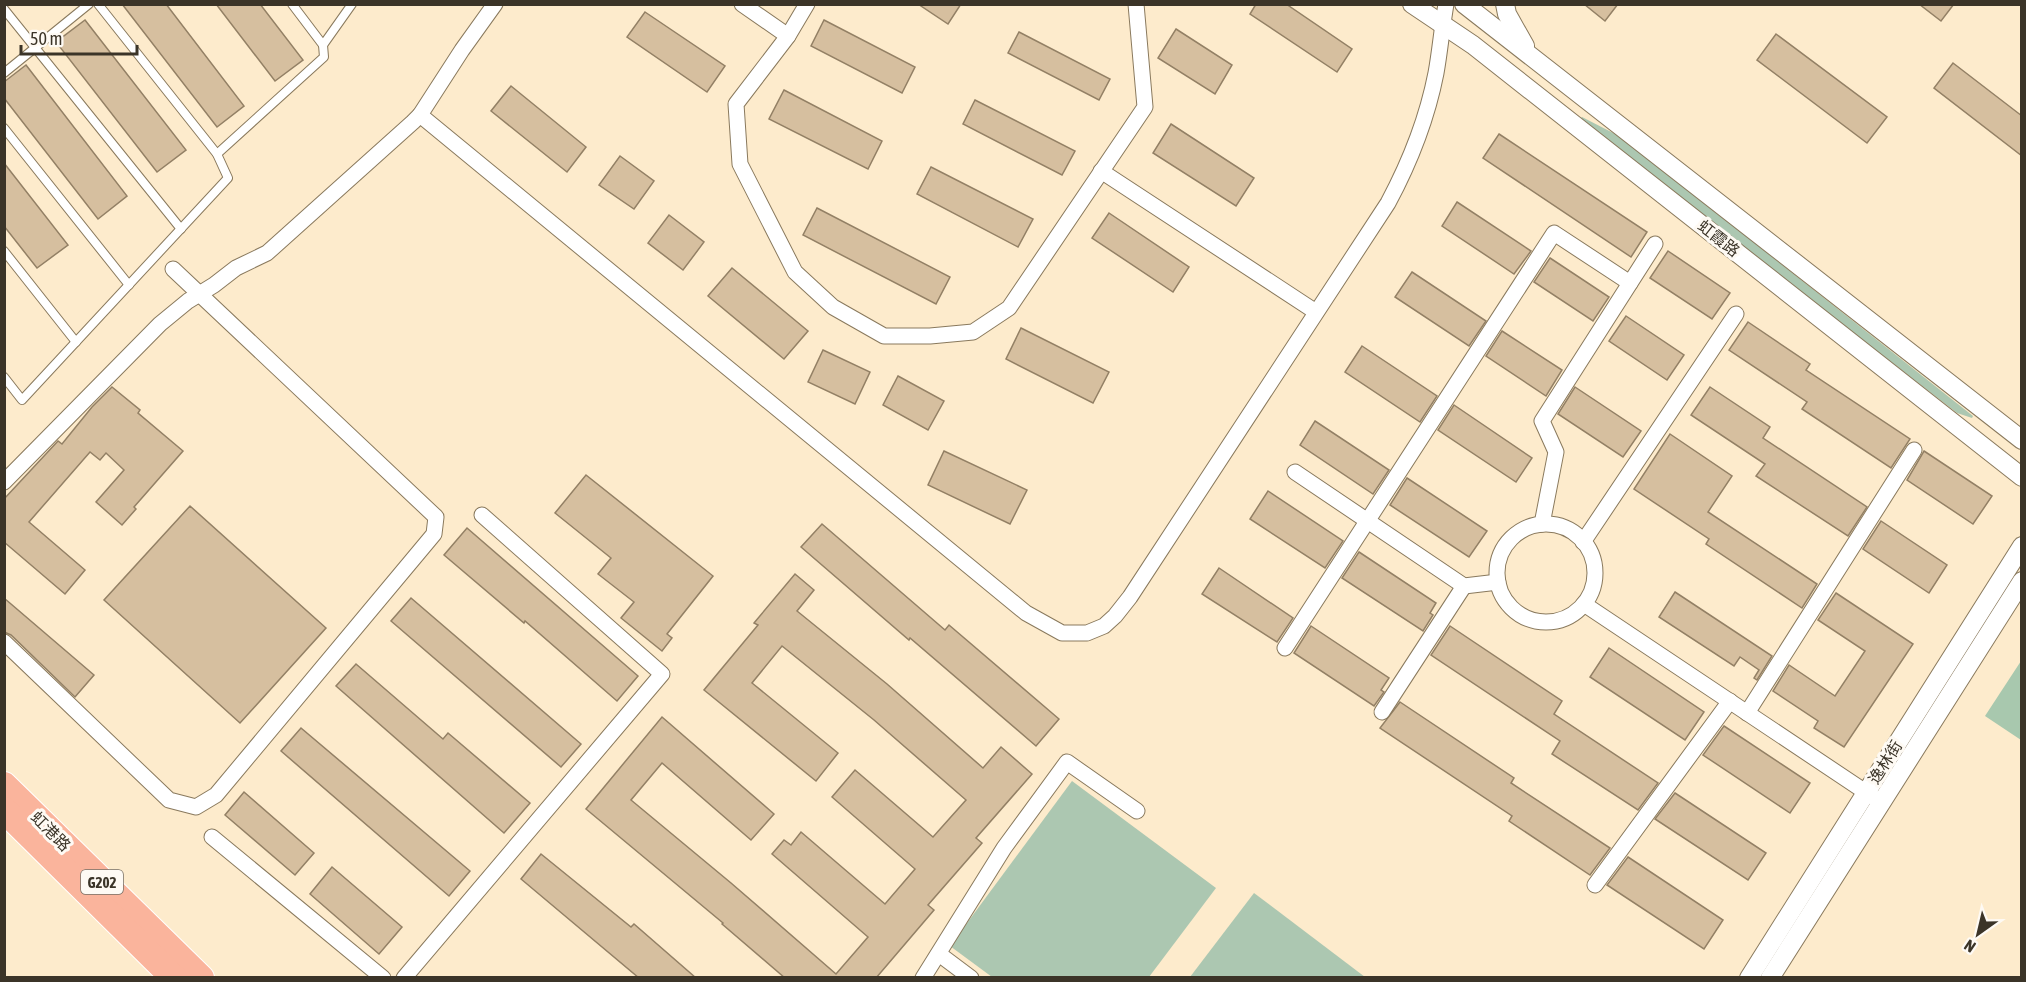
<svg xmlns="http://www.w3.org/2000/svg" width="2026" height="982" font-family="'Asap Condensed','Noto Sans SC',sans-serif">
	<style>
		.green { fill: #acc7b1 }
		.forest { fill: #a8c8ae }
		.building { fill: #d6bf9f; stroke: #938065; stroke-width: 1.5 }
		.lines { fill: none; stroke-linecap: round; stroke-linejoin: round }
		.service-casing { stroke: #89795d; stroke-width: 10 }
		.minor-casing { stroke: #89795d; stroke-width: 17 }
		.tertiary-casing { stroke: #89795d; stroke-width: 20 }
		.trunk-casing { stroke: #fff; stroke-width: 28 }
		.service { stroke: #fff; stroke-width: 8 }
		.minor { stroke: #fff; stroke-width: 15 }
		.tertiary { stroke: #fff; stroke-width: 18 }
		.trunk { stroke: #fab49c; stroke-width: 26 }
		.labels { text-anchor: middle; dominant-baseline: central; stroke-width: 6; stroke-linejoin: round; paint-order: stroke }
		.shield { fill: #fefaf4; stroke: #766f65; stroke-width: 1.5 }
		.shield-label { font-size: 15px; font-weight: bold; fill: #3b3428 }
		.street-label { font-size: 16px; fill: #3b3428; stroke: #fefaf4 }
	</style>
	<rect width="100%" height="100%" fill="#fdebcc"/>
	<g class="green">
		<polygon points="1582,117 1621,137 1973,416 1972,418 1957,413 1579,120"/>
		<polygon points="1072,781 1216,888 1149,977 992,977 950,946"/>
		<polygon points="1254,893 1365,977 1190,977"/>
	</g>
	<polygon class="forest" points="2021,661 2021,740 1985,716"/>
	<g class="building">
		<polygon points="122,4 166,4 244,106 217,127"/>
		<polygon points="216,4 260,4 303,60 275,81"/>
		<polygon points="918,4 961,4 948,24"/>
		<polygon points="1256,4 1286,4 1352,49 1337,72 1250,14"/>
		<polygon points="1584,4 1618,4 1605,21"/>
		<polygon points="1919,4 1954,4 1941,21"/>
		<polygon points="645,12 725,66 707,92 627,37"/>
		<polygon points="85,20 186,150 157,172 56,42"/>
		<polygon points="824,20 915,67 902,93 811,46"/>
		<polygon points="1176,29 1232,65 1215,94 1158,58"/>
		<polygon points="1019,32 1110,79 1099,100 1008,53"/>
		<polygon points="1776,34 1887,117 1867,143 1757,60"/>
		<polygon points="1953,63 2022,116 2022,156 1934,88"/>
		<polygon points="26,65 127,196 98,219 4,98 4,82"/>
		<polygon points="511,86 586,147 567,172 491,111"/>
		<polygon points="784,90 882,141 868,169 769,119"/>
		<polygon points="975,100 1075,151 1062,175 963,124"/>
		<polygon points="1171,124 1254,178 1236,206 1153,153"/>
		<polygon points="1499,134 1647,232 1631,257 1483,158"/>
		<polygon points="620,156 654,181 634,209 599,185"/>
		<polygon points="4,163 68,245 37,268 4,226"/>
		<polygon points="931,167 1033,219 1018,247 917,194"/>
		<polygon points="1457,202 1531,251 1514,274 1442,226"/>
		<polygon points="817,208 950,277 936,304 803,235"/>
		<polygon points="1109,213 1189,267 1173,292 1092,238"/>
		<polygon points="669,215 704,242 683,270 648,243"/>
		<polygon points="1668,251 1730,293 1712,319 1650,278"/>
		<polygon points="1550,258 1609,297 1593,321 1534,282"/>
		<polygon points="732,268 808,331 784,359 708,296"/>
		<polygon points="1412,272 1486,321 1469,346 1395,297"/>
		<polygon points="1626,316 1684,355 1667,380 1609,341"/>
		<polygon points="1748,322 1810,364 1806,370 1910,439 1891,468 1802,409 1807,402 1729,350"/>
		<polygon points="1021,328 1109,372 1093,403 1006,359"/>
		<polygon points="1502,331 1562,370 1546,396 1486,356"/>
		<polygon points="1362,346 1437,396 1420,422 1345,372"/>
		<polygon points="823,350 870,372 855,404 808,382"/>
		<polygon points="898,376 944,401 928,430 883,405"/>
		<polygon points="112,387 140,410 138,413 183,451 134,507 136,509 122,525 96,502 124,470 106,453 100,460 90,452 29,522 85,570 65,594 4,542 4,499 58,441 62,444 92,407"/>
		<polygon points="1575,387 1641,431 1623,457 1558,414"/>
		<polygon points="1710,387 1770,427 1763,438 1867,507 1848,536 1756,476 1765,464 1691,415"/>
		<polygon points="1454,405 1532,458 1516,482 1438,430"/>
		<polygon points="1315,421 1389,470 1373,494 1300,445"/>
		<polygon points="1670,434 1732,476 1708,512 1817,584 1802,608 1706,544 1709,539 1634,489"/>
		<polygon points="944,451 1027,490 1010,524 928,485"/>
		<polygon points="1924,451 1992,496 1973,524 1907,480"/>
		<polygon points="586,475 713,576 667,634 672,638 662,651 621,618 634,602 598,574 611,558 555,513"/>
		<polygon points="1407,478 1487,531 1469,557 1390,505"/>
		<polygon points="1268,491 1343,541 1325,568 1250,519"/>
		<polygon points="190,506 326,628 240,723 104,600"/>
		<polygon points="1881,521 1947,565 1929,593 1863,549"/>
		<polygon points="822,524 945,630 949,625 1059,719 1036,746 910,638 909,640 801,547"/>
		<polygon points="467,528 638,676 617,701 525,621 524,623 444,555"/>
		<polygon points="1359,552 1436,603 1430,613 1433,615 1423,631 1342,578"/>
		<polygon points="1219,568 1293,618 1277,642 1202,594"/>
		<polygon points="795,574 814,590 797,611 887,684 983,768 1001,747 1032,774 976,838 982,843 928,905 934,910 876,978 785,978 722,924 723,923 586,809 662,717 774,814 751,840 662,763 631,800 731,883 836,974 868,937 772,854 784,840 791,845 801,832 885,904 915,869 832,797 855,770 933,837 966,800 874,720 782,646 752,683 838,753 816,781 704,690 758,625 754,623"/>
		<polygon points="1675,592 1772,656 1757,680 1754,678 1759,670 1740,657 1734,666 1659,617"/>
		<polygon points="1836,593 1913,644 1844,747 1814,728 1818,721 1773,691 1789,665 1835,696 1865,651 1818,620"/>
		<polygon points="4,598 94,675 75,697 11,635 4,632"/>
		<polygon points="411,598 581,744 561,767 391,621"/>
		<polygon points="1311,626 1389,678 1381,690 1384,692 1374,706 1294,653"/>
		<polygon points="1450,626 1562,701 1554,714 1658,783 1638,810 1552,754 1560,741 1431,655"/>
		<polygon points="1609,648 1704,712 1685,740 1590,677"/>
		<polygon points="356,664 443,739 448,733 530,803 504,833 336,686"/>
		<polygon points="1400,702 1514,778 1511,783 1610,848 1590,875 1509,821 1512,816 1380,728"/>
		<polygon points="1724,726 1810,783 1790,813 1703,755"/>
		<polygon points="301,728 470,871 449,896 281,751"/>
		<polygon points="244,792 314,853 295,875 225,815"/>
		<polygon points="1675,793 1766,853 1748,880 1655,819"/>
		<polygon points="541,854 631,927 634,924 696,978 639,978 521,879"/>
		<polygon points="1628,857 1723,920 1704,949 1607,885"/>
		<polygon points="332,867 402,927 379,954 310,894"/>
	</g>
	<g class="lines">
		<defs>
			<g id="service">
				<polyline points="292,4 323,45"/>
				<polyline points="4,9 181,229"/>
				<polyline points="4,73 89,4"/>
				<polyline points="4,128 129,285"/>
				<polyline points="217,154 324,57 323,45 352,4"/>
				<polyline points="4,251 76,342"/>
				<polyline points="4,377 22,400 228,178 217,154 98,4"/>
			</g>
			<g id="minor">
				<polyline points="742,4 788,36"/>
				<polyline points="807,4 788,36 736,104 740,164 795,272 833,307 884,336 930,336 973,332 1009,308 1145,107 1136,4"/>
				<path d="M420 115 1026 613 1062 633H1087L1104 626 1115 616 1130 597 1388 203C1410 162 1427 119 1436 73 1440 51 1442 27 1446 4"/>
				<polyline points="1101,171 1316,312"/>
				<polyline points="1295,472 1464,586 1498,582"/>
				<polyline points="4,482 160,324 188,301 214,285 236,268 267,253 413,122 420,115 462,50 495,4"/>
				<polyline points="1542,524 1556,452 1542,421 1655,244"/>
				<circle cx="1546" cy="573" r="49"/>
				<polyline points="1583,542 1736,314"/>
				<polyline points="1584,604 1876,799"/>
				<polyline points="4,642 169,800 196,807 216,795 434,534 436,517 173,269"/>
				<polyline points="1285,648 1554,233 1630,283"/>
				<polyline points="1382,712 1464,586"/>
				<polyline points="1747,713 1914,450"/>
				<polyline points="212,837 383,978"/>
				<polyline points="1595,885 1730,701"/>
				<polyline points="939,954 971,978"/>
				<polyline points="404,978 662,674 482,515"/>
				<polyline points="923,978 1004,848 1067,762 1137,811"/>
			</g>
			<g id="tertiary">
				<polyline points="1412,4 1473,45 2022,477"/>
				<polyline points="1464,4 2022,440"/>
				<polyline points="1505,4 1507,14 1525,46"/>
				<polyline points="1749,978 2022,546"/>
				<polyline points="1770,978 2022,581"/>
			</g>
			<g id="trunk">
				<polyline points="4,785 201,978"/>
				<polyline points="4,810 174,978"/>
			</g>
		</defs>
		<use href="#service" class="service-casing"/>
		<use href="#minor" class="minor-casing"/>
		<use href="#tertiary" class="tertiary-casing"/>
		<use href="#trunk" class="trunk-casing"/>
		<use href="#service" class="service"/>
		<use href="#minor" class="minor"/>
		<use href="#tertiary" class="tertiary"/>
		<use href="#trunk" class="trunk"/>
	</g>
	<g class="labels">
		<rect class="shield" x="81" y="870" width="42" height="24" rx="4.5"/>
		<g class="shield-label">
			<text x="102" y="882">G202</text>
		</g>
		<g class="street-label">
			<text transform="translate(1719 238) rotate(38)">虹霞路</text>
			<text transform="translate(1885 762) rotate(-58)">逸林街</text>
			<text transform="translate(51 831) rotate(45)">虹港路</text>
		</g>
	</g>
	<rect width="2026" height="982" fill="none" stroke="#3b3428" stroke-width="12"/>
	<g transform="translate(1978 934) rotate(214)" stroke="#fefaf4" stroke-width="4.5" paint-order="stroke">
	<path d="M0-4.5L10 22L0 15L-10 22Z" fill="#3b3428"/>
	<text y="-9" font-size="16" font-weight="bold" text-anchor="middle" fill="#3b3428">N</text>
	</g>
	<path d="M21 45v9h116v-9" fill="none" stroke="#3b3428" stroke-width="3"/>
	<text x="30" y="45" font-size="18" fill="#3b3428" stroke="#fefaf4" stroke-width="4.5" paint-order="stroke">50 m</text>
</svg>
